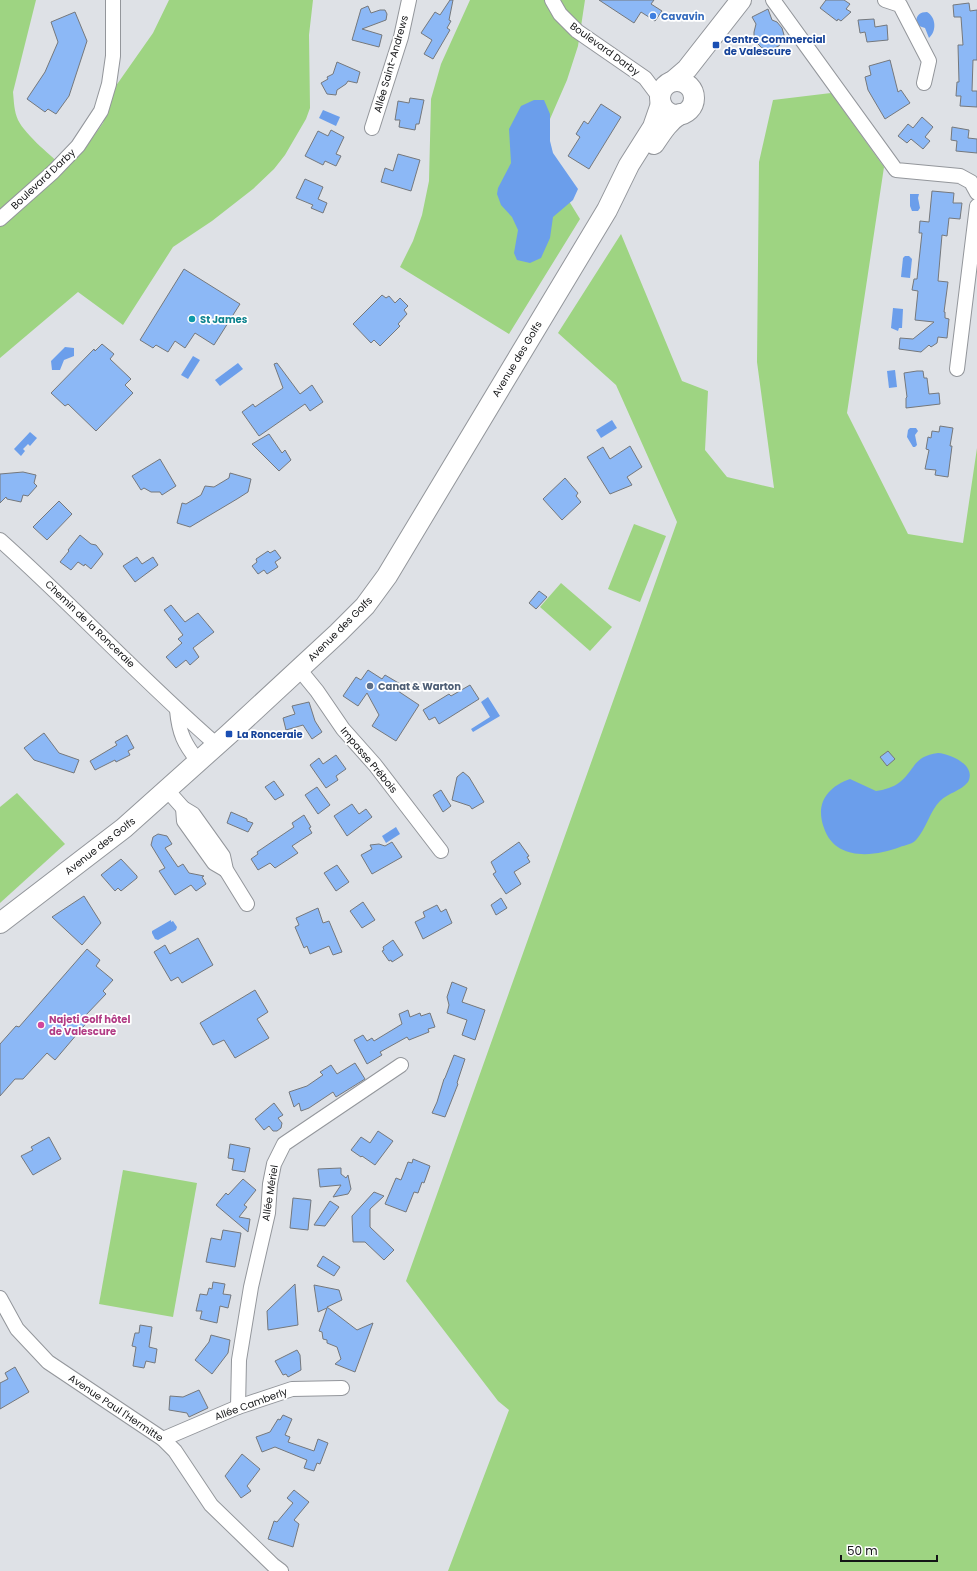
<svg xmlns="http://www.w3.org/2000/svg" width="977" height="1571" font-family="Poppins,sans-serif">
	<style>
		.green { fill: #9ed482 }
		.water { fill: #6b9eeb }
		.building { fill: #8cb8f6; stroke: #75787c }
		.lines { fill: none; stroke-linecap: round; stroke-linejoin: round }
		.street-casing { stroke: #93969b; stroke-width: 16 }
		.secondary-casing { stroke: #93969b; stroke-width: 22 }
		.street { stroke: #fff; stroke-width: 14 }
		.secondary { stroke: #fff; stroke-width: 20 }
		.shop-dot { fill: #3f7fe0; stroke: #fff; stroke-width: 1.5 }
		.transit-dot { fill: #1a4fb4; stroke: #fff; stroke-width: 1.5 }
		.culture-dot { fill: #0f9aa8; stroke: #fff; stroke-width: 1.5 }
		.service-dot { fill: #5c6f8a; stroke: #fff; stroke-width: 1.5 }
		.hotel-dot { fill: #d1479c; stroke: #fff; stroke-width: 1.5 }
		.labels { text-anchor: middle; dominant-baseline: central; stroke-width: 3.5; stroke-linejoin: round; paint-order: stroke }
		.shop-label { font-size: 10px; font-weight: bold; fill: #366cbe; stroke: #fff; text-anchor: start }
		.transit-label { font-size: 10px; font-weight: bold; fill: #164399; stroke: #fff; text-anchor: start }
		.street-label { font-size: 10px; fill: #141517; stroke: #fff }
		.culture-label { font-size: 10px; font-weight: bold; fill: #0d838f; stroke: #fff; text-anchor: start }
		.service-label { font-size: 10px; font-weight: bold; fill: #4e5e75; stroke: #fff; text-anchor: start }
		.hotel-label { font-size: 10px; font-weight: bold; fill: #b23c85; stroke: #fff; text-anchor: start }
	</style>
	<rect width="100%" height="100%" fill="#dee1e6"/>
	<g class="green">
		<path d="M0 0H36L13 92C14 102 14 111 18 120 26 136 52 156 65 169L86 147 103 123 110 104 113 90 153 33 169 0H313L309 35 310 108 306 119 285 155 274 169 253 189 212 221 173 247 123 325 78 292 0 358Z"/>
		<polygon points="470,0 585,0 578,46 567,80 543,135 548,167 580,219 509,334 400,267 413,241 422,215 429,181 431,99 441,64"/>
		<polygon points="831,93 884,167 847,413 908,534 963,543 977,448 977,1571 448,1571 509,1410 498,1401 406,1281 677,522 616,385 558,333 621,234 682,381 708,391 705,450 727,477 774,488 757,362 759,162 773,100"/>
		<polygon points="634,524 666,536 640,602 608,589"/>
		<polygon points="561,583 612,627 590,651 540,607"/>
		<polygon points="17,793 65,844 0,903 0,807"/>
		<polygon points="123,1170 197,1183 173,1317 99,1304"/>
	</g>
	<g class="water">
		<path d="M927 12C936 17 937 31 929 38L925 28 919 26 916 21C917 15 920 12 927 12Z"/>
		<polygon points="534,100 544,100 550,114 550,141 553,153 578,189 573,200 553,217 550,238 541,258 530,263 517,260 514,253 518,230 512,217 501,205 497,194 498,188 511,163 509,129 521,106"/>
		<polygon points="323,110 340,117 336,126 319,118"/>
		<polygon points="910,194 919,194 918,198 920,208 918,211 912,211 910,206"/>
		<polygon points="905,256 909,256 912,259 910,278 901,277 903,258"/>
		<polygon points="893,308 903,309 902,328 899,328 898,331 891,328"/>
		<polygon points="65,347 74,348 74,356 64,360 60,370 52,370 51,361"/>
		<polygon points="193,356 200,360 188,379 181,375"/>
		<polygon points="238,363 243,369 220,386 215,380"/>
		<polygon points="895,370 897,387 889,388 887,371"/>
		<polygon points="612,420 617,428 601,438 596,430"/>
		<polygon points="910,428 916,428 918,431 915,435 917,445 915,447 913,447 907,437 908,430"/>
		<polygon points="30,432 37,438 30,446 28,444 23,449 25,451 21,456 14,449"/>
		<polygon points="488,697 500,716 473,732 471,729 490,717 481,702"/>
		<path d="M938 753C950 754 977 765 968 782 961 791 948 793 940 801 930 811 926 829 916 840 913 844 905 845 900 847 874 857 835 861 824 828 815 804 827 787 850 779L876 791C884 790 894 787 900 782 916 769 912 757 938 753Z"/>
		<polygon points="396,827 400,834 386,843 382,836"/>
		<polygon points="171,920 171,922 173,921 177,927 176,930 158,940 155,939 152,933 152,931"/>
	</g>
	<g class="building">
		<polygon points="450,0 453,0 449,20 451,21 447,28 450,30 433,59 424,54 432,40 421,33 435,12 440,15"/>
		<polygon points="599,0 654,0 651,4 662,11 655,21 641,12 634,23"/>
		<polygon points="826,0 844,0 850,4 846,9 851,12 841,21 838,19 837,21 820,8"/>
		<polygon points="969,3 970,11 977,10 977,60 973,60 972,91 977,91 977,107 960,106 961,96 956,96 957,82 959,82 958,45 963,45 961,17 954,17 953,5"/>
		<polygon points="368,6 371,13 380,10 385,10 387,14 386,20 362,29 382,35 379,47 352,40 361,9"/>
		<polygon points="768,9 772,20 777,22 782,28 784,35 779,46 769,50 762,48 754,40 754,32 756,24 752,17"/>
		<polygon points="75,12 87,41 69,96 56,114 48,109 45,112 27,99 45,72 58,42 51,22"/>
		<polygon points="874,19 875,27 887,25 888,40 867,42 865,32 860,33 858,20"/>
		<polygon points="890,60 898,92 901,90 910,103 885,119 868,90 865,77 871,75 869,66"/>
		<polygon points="337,62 360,72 357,83 348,81 346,84 337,90 336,95 327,94 321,83 328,79 327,77 333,74"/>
		<polygon points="410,98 424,100 419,124 416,124 415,130 399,127 400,120 395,120 398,101 409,103"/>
		<polygon points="601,104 621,117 589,169 568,156 580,137 576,134 584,121 588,124"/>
		<polygon points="922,117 933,127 925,137 930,141 923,149 911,139 907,143 898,136 908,124 913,128"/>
		<polygon points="952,127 969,130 968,138 977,139 977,153 956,151 957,141 951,140"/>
		<polygon points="331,130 344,137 336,154 341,156 336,166 325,161 323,165 305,156 318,131 328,136"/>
		<polygon points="398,154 420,160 411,191 381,182 385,168 393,171"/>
		<polygon points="305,179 323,187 318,199 327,203 323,213 311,208 313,205 296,198"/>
		<polygon points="932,191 954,193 953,203 962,203 960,219 949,218 947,236 942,235 938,281 948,282 944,312 945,312 945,318 949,319 947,338 938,337 937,343 931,347 929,345 921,352 899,349 900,338 913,339 934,322 915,320 918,291 912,290 914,279 917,279 922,233 919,233 920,221 929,222"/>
		<polygon points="184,269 240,304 214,345 195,333 185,348 175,341 168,352 156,345 153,348 140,340"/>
		<polygon points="382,295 386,298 389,296 395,303 400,298 408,306 404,310 407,314 398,324 400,326 380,346 374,340 371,343 353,324"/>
		<polygon points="102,344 114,354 110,359 131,379 125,385 133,393 96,431 68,404 65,406 51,393 94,349 95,351"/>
		<polygon points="277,363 300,394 312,385 323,402 310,411 305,404 259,436 242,412 253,404 255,407 283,388 274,364"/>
		<polygon points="917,371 923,371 924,378 927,378 929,394 939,393 940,404 906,408 906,398 907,397 904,373"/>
		<polygon points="940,426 953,428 950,446 952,446 948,477 935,475 936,470 925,469 929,450 926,449 928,437 931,438 932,431 939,432"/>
		<polygon points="269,434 282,453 285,450 291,460 279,471 252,444"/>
		<polygon points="630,446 642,467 627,477 632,485 610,494 587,457 603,447 610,459"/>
		<polygon points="160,459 176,486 162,495 160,492 151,492 144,488 141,490 132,476"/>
		<polygon points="23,472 36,475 34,483 37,486 28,496 23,495 21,502 7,499 6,497 0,503 0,474"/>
		<polygon points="230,473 251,479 248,492 237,499 190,527 177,523 182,503 186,504 201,495 205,486 214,487 229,478"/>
		<polygon points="565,478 578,493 576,496 581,502 562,520 543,499"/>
		<polygon points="59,501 72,514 47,540 33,527"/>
		<polygon points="80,535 91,544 96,545 103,554 91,569 85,564 84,566 78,562 71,570 60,562 69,551 68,550"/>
		<polygon points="275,550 281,558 275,562 278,567 267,574 264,570 258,574 252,566 257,562 256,559 268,551 270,553"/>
		<polygon points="137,557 142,564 153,557 158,565 135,582 123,566"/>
		<polygon points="539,591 547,597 536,609 529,603"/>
		<polygon points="171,605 185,622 198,613 214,632 193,648 199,657 190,665 186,660 176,668 166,657 182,643 178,639 183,635 164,610"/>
		<polygon points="368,670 382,679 385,675 402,685 398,691 419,705 396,741 372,726 379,715 367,693 358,706 343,696 356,677 361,680"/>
		<polygon points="470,685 479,699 439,724 435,717 429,720 423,710 449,694 451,696"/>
		<polygon points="309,702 315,721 322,732 312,739 303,725 286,730 283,718 295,714 292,706"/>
		<polygon points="44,733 59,753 79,760 74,773 34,760 24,748"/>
		<polygon points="127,735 134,748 128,751 130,755 116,762 115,760 95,770 90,761 117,745 115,742"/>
		<polygon points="888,751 895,759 887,766 880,757"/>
		<polygon points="336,755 346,769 336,776 338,780 326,788 310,765 319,758 323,764"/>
		<polygon points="463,772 469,777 484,802 472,809 470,806 452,800 457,777"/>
		<polygon points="274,781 284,795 275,800 265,787"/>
		<polygon points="317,787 330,805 318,814 305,795"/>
		<polygon points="441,790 451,806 443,812 433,795"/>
		<polygon points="352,804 359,814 366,809 372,817 347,836 334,816"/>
		<polygon points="231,812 247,819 247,821 253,823 248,832 227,823"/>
		<polygon points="304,815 311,827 309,828 312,833 292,846 298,853 275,868 270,863 258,870 251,859 258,854 257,852 294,827 292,823"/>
		<polygon points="158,834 167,836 172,844 165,848 178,867 183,864 189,873 204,876 202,877 206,884 196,891 191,885 175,895 159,871 165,868 151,845 153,837"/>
		<polygon points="392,842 402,857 372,874 361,855 372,849 370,845 379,844 385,846"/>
		<polygon points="519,842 529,856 527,857 530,862 514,872 521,884 506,894 493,874 496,872 491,862"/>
		<polygon points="121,859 137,876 137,878 121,891 118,888 115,891 101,875"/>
		<polygon points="337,865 349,882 336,891 324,873"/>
		<polygon points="84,896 101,923 82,945 52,917"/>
		<polygon points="501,898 507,908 496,915 491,905"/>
		<polygon points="363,902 375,920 362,928 350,911"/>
		<polygon points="437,905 441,912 446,909 452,923 423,939 415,922 425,917 423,912"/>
		<polygon points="318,908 323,923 329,921 342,952 333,955 329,946 310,954 307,946 304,948 295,927 299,925 296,918"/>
		<polygon points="198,938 213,965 182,983 178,977 171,981 154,952 165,945 170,954"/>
		<polygon points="393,940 403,955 392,962 391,960 389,961 382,951 384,950 383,947"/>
		<polygon points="87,949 100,960 96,966 113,980 103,991 106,994 85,1016 89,1020 55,1060 47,1053 23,1079 15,1079 0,1096 0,1044 16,1026 19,1027"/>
		<polygon points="452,982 467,988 462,1002 485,1010 475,1040 462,1035 467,1020 447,1013 449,1005 447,997"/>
		<polygon points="255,990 268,1012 257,1019 269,1038 235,1058 224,1040 213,1045 200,1023"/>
		<polygon points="408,1010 410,1017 420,1013 421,1016 430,1013 435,1027 428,1029 429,1032 409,1040 407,1037 380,1052 382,1055 367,1064 354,1040 363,1035 367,1041 372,1038 374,1041 402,1024 399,1014"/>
		<polygon points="454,1055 465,1059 457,1083 458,1084 445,1117 432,1113 437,1102 444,1079 445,1078"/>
		<polygon points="355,1063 365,1079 336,1097 333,1092 309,1108 301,1111 299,1103 294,1107 289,1092 307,1086 323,1075 320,1072 331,1065 337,1074"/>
		<polygon points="274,1103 283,1115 278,1118 282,1123 281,1128 277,1131 273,1131 269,1126 264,1130 255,1119"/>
		<polygon points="378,1131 393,1141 375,1165 362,1156 361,1157 351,1150 361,1137 370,1143"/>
		<polygon points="49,1137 61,1159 33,1175 21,1156 33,1150 31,1147"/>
		<polygon points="230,1144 250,1148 245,1172 232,1170 234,1159 228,1158"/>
		<polygon points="413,1159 430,1166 424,1183 422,1182 418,1193 414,1192 406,1212 385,1204 396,1178 401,1180 408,1162 412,1163"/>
		<polygon points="341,1168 341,1174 346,1178 348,1175 351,1189 348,1194 333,1197 341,1185 320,1187 318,1169"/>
		<polygon points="243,1179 256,1190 244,1205 247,1207 239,1217 250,1219 248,1232 216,1205 226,1193 228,1195"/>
		<polygon points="374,1192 384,1196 370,1209 370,1227 394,1250 384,1260 365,1242 353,1242 352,1216"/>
		<polygon points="293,1198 311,1200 308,1230 290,1228"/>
		<polygon points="330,1201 339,1207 325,1226 314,1225"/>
		<polygon points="223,1230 241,1233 235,1267 206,1262 211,1238 221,1240"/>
		<polygon points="323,1256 340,1267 334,1276 317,1266"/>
		<polygon points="213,1282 225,1284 223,1294 231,1295 228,1308 220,1306 217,1323 200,1319 202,1311 196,1311 200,1294 207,1295 209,1288 212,1289"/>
		<polygon points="295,1284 298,1325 268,1330 267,1311"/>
		<polygon points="314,1285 339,1290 342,1300 327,1307 357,1330 373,1323 355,1372 335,1364 341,1359 337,1347 327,1343 327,1340 323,1339 322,1332 319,1331 327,1308 318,1312"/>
		<polygon points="140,1325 152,1327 149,1347 157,1349 155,1363 146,1361 144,1368 133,1366 136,1347 132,1346 135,1333 139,1333"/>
		<polygon points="211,1335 230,1340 228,1353 212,1374 195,1360 209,1342"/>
		<polygon points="297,1350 300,1355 301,1370 288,1377 286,1374 283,1375 275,1361"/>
		<polygon points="15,1367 29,1392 0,1409 0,1383 8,1379 5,1373"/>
		<polygon points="199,1390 208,1408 189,1417 187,1413 169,1410 170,1396 183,1397"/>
		<polygon points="283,1415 292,1419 285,1435 290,1437 288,1442 314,1451 318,1439 328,1443 320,1464 317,1463 314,1471 304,1468 307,1460 275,1447 262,1452 256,1437 270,1432 278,1419 280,1420"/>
		<polygon points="242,1454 260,1469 247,1486 251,1491 241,1498 225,1476"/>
		<polygon points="294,1490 309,1502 294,1520 299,1524 293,1547 268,1539 274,1521 277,1522 293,1503 287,1498"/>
	</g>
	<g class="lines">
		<defs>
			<g id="street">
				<polyline points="552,0 560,14 577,31 645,78 660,98"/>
				<polyline points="773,0 896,170 960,176 971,182 977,193"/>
				<polyline points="885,0 900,5 929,61 924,83"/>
				<polyline points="372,128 401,37 409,0"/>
				<polyline points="0,219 53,172 78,146 101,111 109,84 113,56 113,0"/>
				<polyline points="957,369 977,206"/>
				<path d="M0 540C74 606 142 680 217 745"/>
				<polyline points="299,669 317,691 343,729 375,765 441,851"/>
				<path d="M177 710C179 733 184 744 199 762"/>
				<polyline points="167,790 183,808 193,814 223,856 226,870 247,904"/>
				<polyline points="183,808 184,821 214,863 226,870"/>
				<polyline points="0,1298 17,1329 48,1362 163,1439 175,1451 211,1505 273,1565 281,1571"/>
				<polyline points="238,1407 239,1360 251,1287 268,1213 270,1184 274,1164 284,1144 401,1065"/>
				<polyline points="163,1439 238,1407 292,1389 342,1388"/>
			</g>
			<g id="secondary">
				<circle cx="677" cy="98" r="17"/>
				<polyline points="673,81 687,69 741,0"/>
				<path d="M654 144C662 132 668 122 680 114"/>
				<polyline points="0,923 124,828 229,734 338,633 365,606 387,576 607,210 629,165 653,127 661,104"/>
			</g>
		</defs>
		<use href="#street" class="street-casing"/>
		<use href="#secondary" class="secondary-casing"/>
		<use href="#street" class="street"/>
		<use href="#secondary" class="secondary"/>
	</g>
	<circle class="shop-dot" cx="653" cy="16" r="4"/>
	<g class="transit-dot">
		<rect x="712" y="41" width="8" height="8" rx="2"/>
		<rect x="225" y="730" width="8" height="8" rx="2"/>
	</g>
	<circle class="culture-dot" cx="192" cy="319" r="4"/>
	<circle class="service-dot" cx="370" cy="686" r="4"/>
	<circle class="hotel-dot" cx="41" cy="1025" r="4"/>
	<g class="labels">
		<g class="shop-label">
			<text x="661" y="16">Cavavin</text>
		</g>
		<g class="transit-label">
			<text x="724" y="39">Centre Commercial<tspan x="724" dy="12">de Valescure</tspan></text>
			<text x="237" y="734">La Ronceraie</text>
		</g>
		<g class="street-label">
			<text transform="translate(605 49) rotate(36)">Boulevard Darby</text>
			<text transform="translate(391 64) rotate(-74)">Allée Saint-Andrews</text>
			<text transform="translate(43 179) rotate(-43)">Boulevard Darby</text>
			<text transform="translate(517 359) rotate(-59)">Avenue des Golfs</text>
			<text transform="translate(90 624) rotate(44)">Chemin de la Ronceraie</text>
			<text transform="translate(340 629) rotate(-45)">Avenue des Golfs</text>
			<text transform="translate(369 760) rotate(50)">Impasse Prébois</text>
			<text transform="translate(100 846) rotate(-38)">Avenue des Golfs</text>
			<text transform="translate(270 1193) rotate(-81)">Allée Mériel</text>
			<text transform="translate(251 1404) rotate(-20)">Allée Camberly</text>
			<text transform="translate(116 1408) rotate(34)">Avenue Paul l'Hermitte</text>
		</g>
		<g class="culture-label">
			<text x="200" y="319">St James</text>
		</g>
		<g class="service-label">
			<text x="378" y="686">Canat &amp; Warton</text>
		</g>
		<g class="hotel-label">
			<text x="49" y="1019">Najeti Golf hôtel<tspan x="49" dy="12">de Valescure</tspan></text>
		</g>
	</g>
	<path d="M841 1555v6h96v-6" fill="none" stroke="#141517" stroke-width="2"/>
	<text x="847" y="1555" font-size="12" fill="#141517" stroke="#ffffff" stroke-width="3" paint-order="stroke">50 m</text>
</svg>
